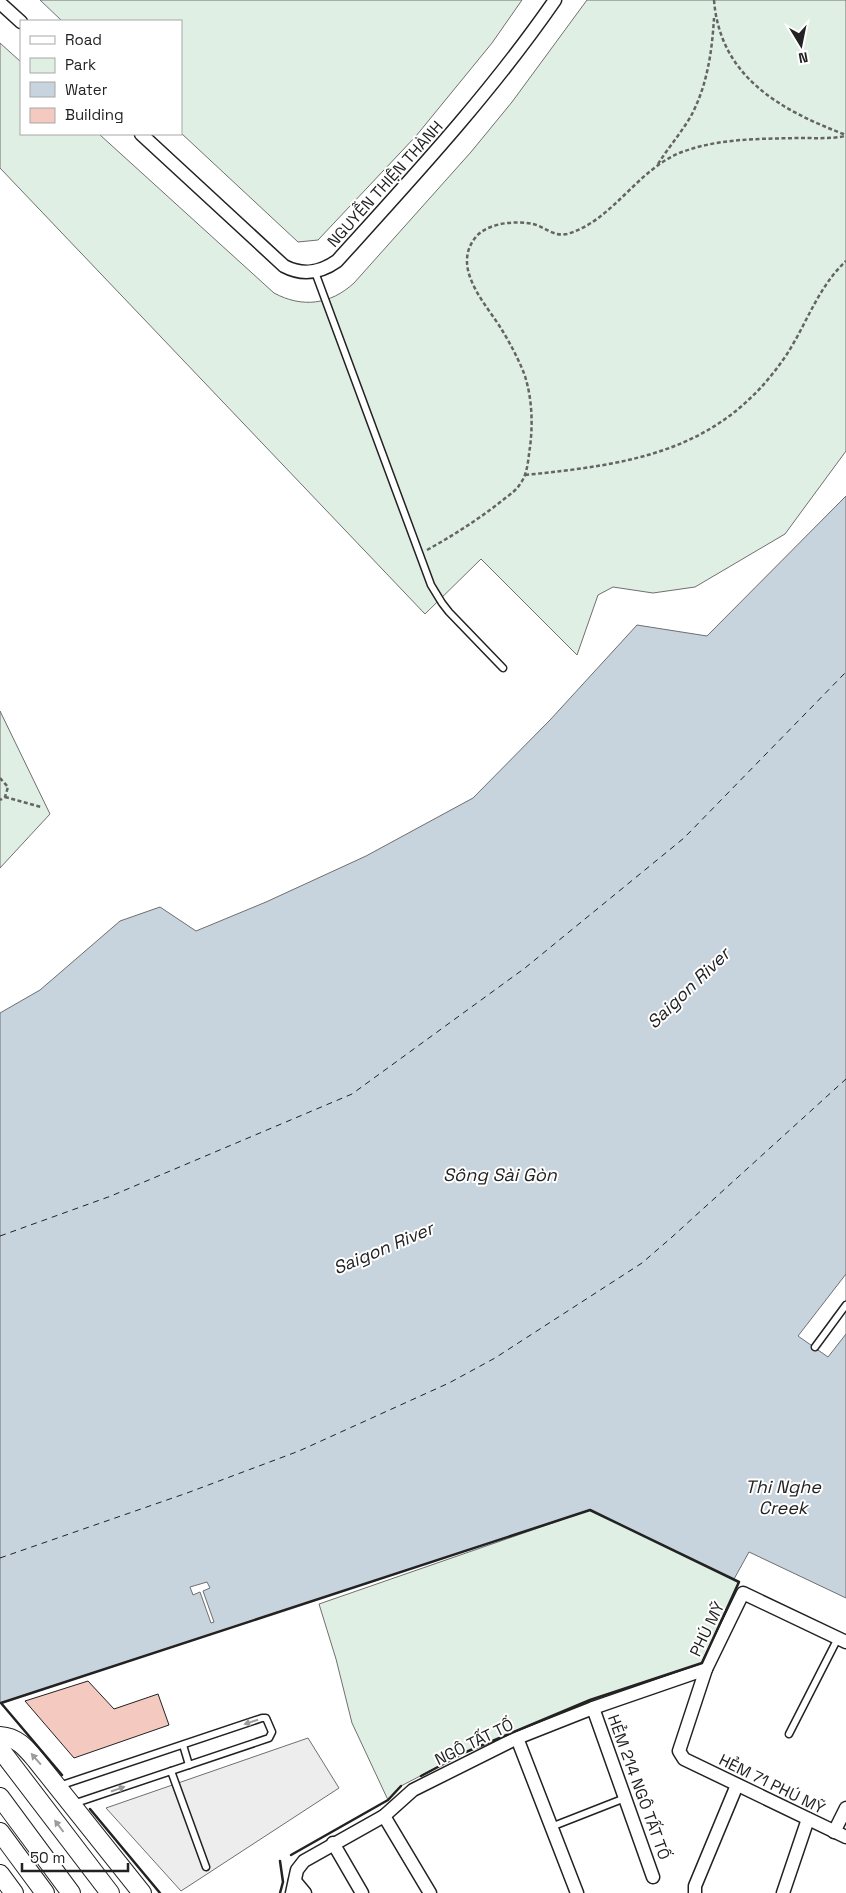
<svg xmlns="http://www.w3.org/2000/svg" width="846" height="1893" font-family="'Space Grotesk',sans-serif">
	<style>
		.green { fill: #e0efe3; stroke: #6f6f6f }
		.parking { fill: #ededed; stroke: #6f6f6f }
		.water { fill: #c7d3dd; stroke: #6f6f6f }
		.pier { fill: #fff; stroke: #6f6f6f }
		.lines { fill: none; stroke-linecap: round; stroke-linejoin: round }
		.ferry { stroke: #222; stroke-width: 1; stroke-dasharray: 6 5; stroke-linecap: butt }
		.building { fill: #f3c9c0; stroke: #222 }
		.lane-casing { stroke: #222; stroke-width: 9 }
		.street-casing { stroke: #222; stroke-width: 15 }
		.secondary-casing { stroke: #222; stroke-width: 20 }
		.path { stroke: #646464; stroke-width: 2.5; stroke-dasharray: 4 2.5; stroke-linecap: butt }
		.lane { stroke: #fff; stroke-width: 6 }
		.street { stroke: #fff; stroke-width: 12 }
		.secondary { stroke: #fff; stroke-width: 18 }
		.wall { stroke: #222; stroke-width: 2.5 }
		.oneway { fill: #9c9c9c }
		.labels { text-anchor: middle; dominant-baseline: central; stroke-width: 4; stroke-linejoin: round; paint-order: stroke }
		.street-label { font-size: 16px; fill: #222; stroke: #fff }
		.water-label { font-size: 18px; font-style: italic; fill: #222; stroke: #fff }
	</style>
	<rect width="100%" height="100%" fill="#fff"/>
	<g class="green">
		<polygon points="40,0 522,0 492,43 416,136 318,240 298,242 181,133 181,21 62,21"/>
		<path d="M587 0H846V451L785 534 695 587 653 593 613 587 598 595 577 655 481 559 425 614 0 168V43L21 62V134H99L274 293C302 308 330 305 354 283L471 152 512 102Z"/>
		<polygon points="0,711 50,814 0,868"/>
		<polygon points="590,1510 739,1582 702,1663 590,1700 466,1752 401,1786 388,1800 352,1723 336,1659 319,1604"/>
	</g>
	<polygon class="parking" points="308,1738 339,1788 181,1891 106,1808"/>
	<polygon class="water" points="846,496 846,1598 749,1552 734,1579 590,1510 0,1703 0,1013 40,990 120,921 160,907 196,931 266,902 366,856 473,798 550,720 637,625 707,636"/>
	<g class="pier">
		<polygon points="846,1274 846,1334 828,1357 798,1336"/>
		<polygon points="207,1582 210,1588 203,1591 214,1622 211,1623 200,1592 193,1595 190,1587"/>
	</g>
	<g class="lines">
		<g class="ferry">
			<polyline points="0,1236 111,1196 352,1094 525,968 684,838 846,672"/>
			<polyline points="0,1558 187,1493 299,1451 449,1383 495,1358 642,1263 672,1237 846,1079"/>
		</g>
	</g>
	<polygon class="building" points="88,1681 114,1709 158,1694 169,1725 74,1758 25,1701"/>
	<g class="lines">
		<defs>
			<g id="lane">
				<polyline points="315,272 431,585 442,603 449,612 503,668"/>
				<polyline points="815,1347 846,1305"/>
				<polyline points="789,1734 838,1638"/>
				<polyline points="183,1745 189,1765"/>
				<polyline points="171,1771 206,1867"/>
				<polyline points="59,1786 262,1718 266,1718 272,1732 269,1738 73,1804"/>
				<polyline points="551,1827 625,1798"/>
			</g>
			<g id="street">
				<polyline points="0,3 21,22"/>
				<path d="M141 134 284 266C303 276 320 273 337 261 413 177 490 94 555 0"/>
				<polyline points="846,1642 743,1593 706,1669 679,1751 684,1759 846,1837"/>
				<polyline points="593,1708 653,1877"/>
				<polyline points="517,1738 577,1893"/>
				<polyline points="384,1816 430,1893"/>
				<polyline points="834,1832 846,1808"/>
				<polyline points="333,1843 362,1893"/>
				<polyline points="295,1881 305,1893"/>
				<polyline points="292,1893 297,1870 304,1861 384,1816 413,1790 517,1738 593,1708 706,1669"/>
				<polyline points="695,1893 695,1886 737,1785"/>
				<polyline points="783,1893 808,1819"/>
			</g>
			<g id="secondary">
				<path d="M0 1736C17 1737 26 1748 36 1760L142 1893"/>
				<polyline points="0,1749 110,1893"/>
				<polyline points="0,1797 71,1893"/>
				<polyline points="0,1832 45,1893"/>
				<polyline points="0,1874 14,1893"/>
			</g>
		</defs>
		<use href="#lane" class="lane-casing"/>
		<use href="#street" class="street-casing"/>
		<use href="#secondary" class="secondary-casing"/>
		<g class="path">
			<path d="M714 0C720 77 780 110 846 135"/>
			<path d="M658 164C668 148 681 133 691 116 707 86 712 52 714 18"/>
			<path d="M525 475C632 464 720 452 785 357 806 326 817 288 846 261"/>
			<path d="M427 550C454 535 479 519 503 500 509 495 516 491 520 484 528 474 528 459 530 447 533 423 532 399 525 376 519 360 511 345 502 330 487 305 451 269 475 238 486 223 516 220 533 224 545 227 554 237 567 234 613 221 637 169 682 152 720 138 759 139 799 138 815 138 831 139 846 136"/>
			<polyline points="0,778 8,787 5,797 0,800"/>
			<polyline points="5,797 41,807"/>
		</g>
		<use href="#lane" class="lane"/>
		<use href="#street" class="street"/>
		<use href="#secondary" class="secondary"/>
		<g class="wall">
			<polyline points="62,1775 1,1703 590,1510 739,1582 702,1663 590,1700 466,1752 421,1776"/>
			<polyline points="90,1809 160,1893"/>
			<polyline points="291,1855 388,1800 401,1786"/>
			<polyline points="280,1861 283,1882 280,1893"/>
		</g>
	</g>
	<defs><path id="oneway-solid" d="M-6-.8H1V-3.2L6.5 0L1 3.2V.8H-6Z" transform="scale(1.25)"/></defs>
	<g class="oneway">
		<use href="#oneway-solid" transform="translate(251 1722) rotate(162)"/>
		<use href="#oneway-solid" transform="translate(36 1759) rotate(-131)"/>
		<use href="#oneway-solid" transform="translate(118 1789) rotate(-19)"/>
		<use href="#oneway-solid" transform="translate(59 1826) rotate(-127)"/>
	</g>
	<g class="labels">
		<g class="street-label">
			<text transform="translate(385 184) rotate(-48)">NGUYỄN THIỆN THÀNH</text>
			<text transform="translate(707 1629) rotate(-64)">PHÚ MỸ</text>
			<text transform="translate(474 1742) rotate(-26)">NGÔ TẤT TỐ</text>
			<text transform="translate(772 1784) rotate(26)">HẺM 71 PHÚ MỸ</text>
			<text transform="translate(639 1787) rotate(70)">HẺM 214 NGÔ TẤT TỐ</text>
		</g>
		<g class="water-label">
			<text transform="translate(688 988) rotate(-44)">Saigon River</text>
			<text x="500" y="1174">Sông Sài Gòn</text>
			<text transform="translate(383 1248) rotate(-23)">Saigon River</text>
			<text x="783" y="1486">Thi Nghe<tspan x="783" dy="21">Creek</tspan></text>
		</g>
	</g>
	<rect x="20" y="20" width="162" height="115" fill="#ffffff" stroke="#a7a7a7"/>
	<rect x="30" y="36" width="25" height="8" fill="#ffffff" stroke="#a7a7a7"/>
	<text x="65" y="45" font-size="15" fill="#222222">Road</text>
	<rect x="30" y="58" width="25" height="15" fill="#e0efe3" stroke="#a7a7a7"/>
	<text x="65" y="70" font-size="15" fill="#222222">Park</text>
	<rect x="30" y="82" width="25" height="15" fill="#c7d3dd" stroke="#a7a7a7"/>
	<text x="65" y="95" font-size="15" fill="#222222">Water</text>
	<rect x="30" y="108" width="25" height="15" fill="#f3c9c0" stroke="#a7a7a7"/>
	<text x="65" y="120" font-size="15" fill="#222222">Building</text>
	<g transform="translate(801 45) rotate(170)" stroke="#ffffff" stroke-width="4" paint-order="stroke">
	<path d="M0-4L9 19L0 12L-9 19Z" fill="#222222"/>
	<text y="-8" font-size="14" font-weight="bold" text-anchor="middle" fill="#222222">N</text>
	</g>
	<path d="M22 1863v8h106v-8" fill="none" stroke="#222222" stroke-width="2.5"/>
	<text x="30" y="1863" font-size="15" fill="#222222" stroke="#ffffff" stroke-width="4" paint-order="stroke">50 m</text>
</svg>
